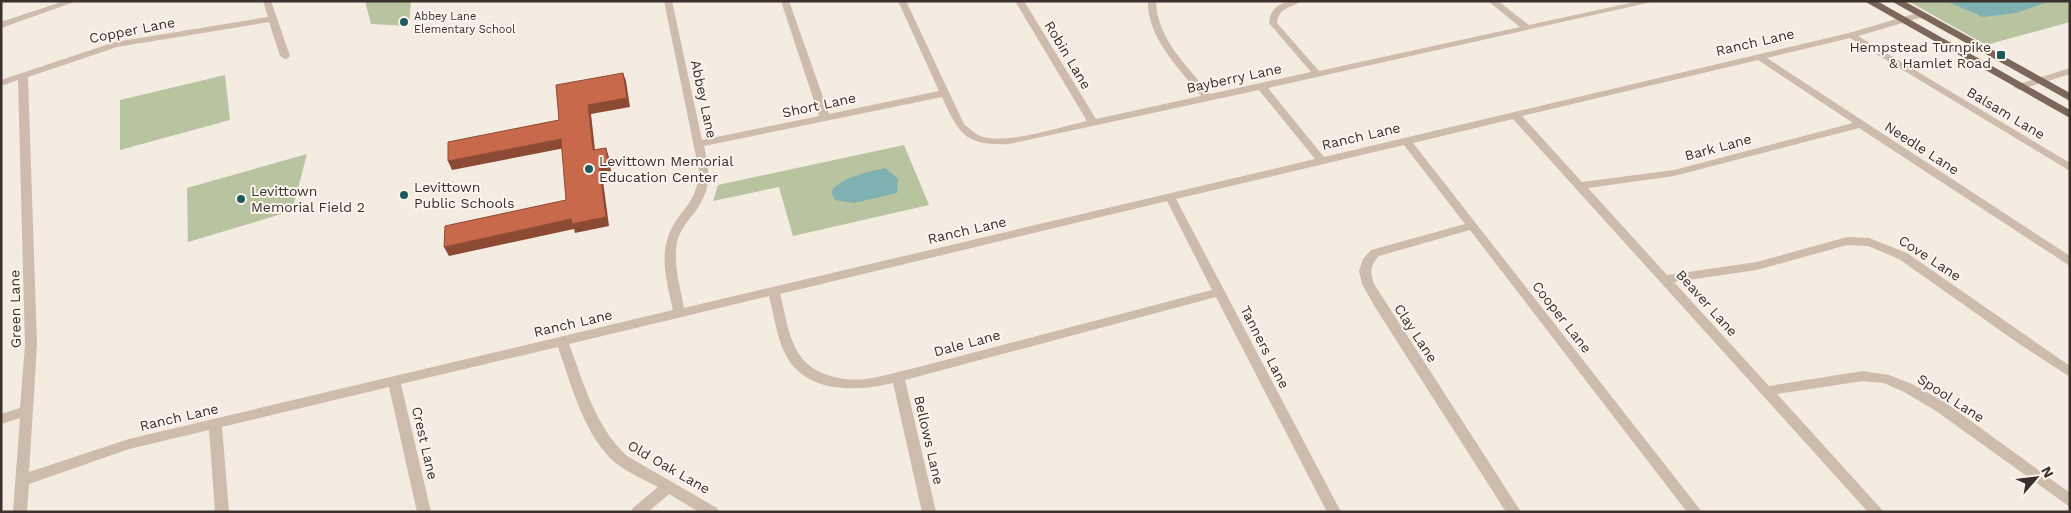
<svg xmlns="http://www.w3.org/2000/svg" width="2071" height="513" font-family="'Work Sans',sans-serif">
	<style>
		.green { fill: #b8c4a0 }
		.water { fill: #7fb0b2 }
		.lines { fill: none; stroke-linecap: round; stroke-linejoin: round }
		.street { fill: #cdbbac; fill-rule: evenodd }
		.primary { fill: #7d675c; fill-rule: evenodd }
		.shaded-wall { fill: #8c4a34 }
		.building { fill: #c8694b; stroke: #8c4a34 }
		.poi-dot { fill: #1f5a5e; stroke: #fbf5ee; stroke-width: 2 }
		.labels { text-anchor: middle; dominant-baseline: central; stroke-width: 4; stroke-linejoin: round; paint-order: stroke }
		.far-poi-label { font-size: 11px; fill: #3b302b; stroke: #fbf5ee; text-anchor: start }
		.street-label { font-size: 14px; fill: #3b302b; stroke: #fbf5ee }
		.poi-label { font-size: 14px; fill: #3b302b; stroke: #fbf5ee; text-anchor: start }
	</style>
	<rect width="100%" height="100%" fill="#f4ebe1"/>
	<g class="green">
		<polygon points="365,1 411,1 409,26 371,24"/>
		<polygon points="1908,1 2070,1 2070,22 1986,45"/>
		<polygon points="225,75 230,120 120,150 120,100"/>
		<polygon points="904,145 929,205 793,236 779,187 713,201 718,185"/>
		<polygon points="307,154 292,211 188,242 187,188"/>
	</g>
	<g class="water">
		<polygon points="1946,1 2051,1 2016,13 1983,17"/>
		<path d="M885 168 898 179 897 193 854 203 835 200 831 192C843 176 867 173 885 168Z"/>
	</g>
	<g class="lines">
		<g class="street">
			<polygon points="64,1 77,1 1,28 1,22"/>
			<path d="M263 1H271L290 56 288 58 285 59 280 56 269 22 117 47 28 77 37 345 29 472 129 439 673 310C668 287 660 260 668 237 678 209 697 206 699 171L664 1H672L702 140 819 116 781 1H789L829 114 939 91 898 1H906L964 124C970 129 976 135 983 137 1009 144 1060 127 1087 121L1015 1H1024L1096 119 1201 96C1180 69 1147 38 1148 1H1156C1156 38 1189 68 1210 94L1311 72 1269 23C1271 3 1286 1 1302 1 1291 8 1279 7 1277 23L1319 71 1520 27 1488 1H1498L1529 25 1639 1H1656L1268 88 1324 157 1849 33 1917 13H1923V17L1858 36 2070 163V171L1850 38 1767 58 2070 256V266L1859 128 1674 176 1588 188 1667 275 1757 262 1847 237 1869 238 1907 253 2070 366V377L2018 343 1899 259 1868 246 1847 245 1757 270 1674 282 1769 386 1863 371 1889 375 1912 384 1946 403 2070 493V507L1936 411 1904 392 1884 383 1863 381 1777 394 1884 512H1868L1513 119 1413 143 1702 512H1687L1470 230 1379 256C1370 265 1370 272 1374 284L1521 512H1506L1375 307 1362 284 1359 271 1363 259 1371 250 1465 224 1404 145 1176 199 1341 512H1327L1216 297 905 380 936 512H922L893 383C860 391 813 394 790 362 777 343 775 318 769 296L569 344C584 384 595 426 627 456L717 508 719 512H699L669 494 648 512H631L633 508 658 487C645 480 629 473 617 464 585 439 571 384 558 347L401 384 431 512H417L389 387 222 427 229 512H215L209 430 129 449 29 484 27 512H13L20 418 1 424V414L20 408 25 345 18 80 1 86V80L115 42 268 17ZM1758 60 1853 123 1674 170 1582 182 1522 116ZM1259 90 1315 159 684 308C680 286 672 261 678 238 682 228 688 220 695 212 712 188 710 173 704 146L942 97C959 134 965 146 1009 144ZM1167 201 1212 290 911 369C896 372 881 377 866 379 841 382 808 374 796 349 787 332 785 312 780 294Z"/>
			<polygon points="2070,68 2070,74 2019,90 2014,87 2016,85"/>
		</g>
		<g class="primary">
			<polygon points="1864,1 1877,1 2070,110 2070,118"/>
			<polygon points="1891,1 1904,1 2070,93 2070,101"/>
		</g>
	</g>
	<g class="shaded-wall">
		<polygon points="623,73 626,81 630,107 591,114 596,159 593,150 588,105"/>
		<polygon points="561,139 565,148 452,170 448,161"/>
		<polygon points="606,148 609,157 611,171 602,173 609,226 575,233 574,229 449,256 444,247 571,219 599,164"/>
	</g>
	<polygon class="building" points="623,73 627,98 588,105 593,150 606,148 608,162 599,164 606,217 572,224 571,219 444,247 445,226 566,200 561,139 448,161 448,142 559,120 556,85"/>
	<g class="poi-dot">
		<circle cx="404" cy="22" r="5"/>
		<rect x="1996" y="50" width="10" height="10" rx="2.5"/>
		<circle cx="589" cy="169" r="5"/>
		<circle cx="404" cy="195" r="5"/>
		<circle cx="241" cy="199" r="5"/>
	</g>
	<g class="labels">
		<g class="far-poi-label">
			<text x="414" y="16">Abbey Lane<tspan x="414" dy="13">Elementary School</tspan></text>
		</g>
		<g class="street-label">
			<text transform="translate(132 30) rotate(-11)">Copper Lane</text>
			<text transform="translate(1755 42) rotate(-13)">Ranch Lane</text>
			<text transform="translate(1068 55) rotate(59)">Robin Lane</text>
			<text transform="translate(1234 78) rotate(-12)">Bayberry Lane</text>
			<text transform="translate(704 99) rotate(78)">Abbey Lane</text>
			<text transform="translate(819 105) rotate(-12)">Short Lane</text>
			<text transform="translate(2006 113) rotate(31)">Balsam Lane</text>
			<text transform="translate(1361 136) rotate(-13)">Ranch Lane</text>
			<text transform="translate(1718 147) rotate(-15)">Bark Lane</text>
			<text transform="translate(1922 148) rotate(33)">Needle Lane</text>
			<text transform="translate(967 230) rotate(-13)">Ranch Lane</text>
			<text transform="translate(1930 258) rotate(33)">Cove Lane</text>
			<text transform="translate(1707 303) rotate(48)">Beaver Lane</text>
			<text transform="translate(15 309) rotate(-91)">Green Lane</text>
			<text transform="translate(1562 317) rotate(52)">Cooper Lane</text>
			<text transform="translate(573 323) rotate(-13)">Ranch Lane</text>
			<text transform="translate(1416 333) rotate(57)">Clay Lane</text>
			<text transform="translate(967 343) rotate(-15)">Dale Lane</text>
			<text transform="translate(1265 347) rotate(63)">Tanners Lane</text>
			<text transform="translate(1951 398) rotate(33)">Spool Lane</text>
			<text transform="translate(179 417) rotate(-13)">Ranch Lane</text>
			<text transform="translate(929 440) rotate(77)">Bellows Lane</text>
			<text transform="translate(425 443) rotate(77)">Crest Lane</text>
			<text transform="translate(669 467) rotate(30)">Old Oak Lane</text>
		</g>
		<g class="poi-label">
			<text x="1991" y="47" text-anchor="end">Hempstead Turnpike<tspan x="1991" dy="16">&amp; Hamlet Road</tspan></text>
			<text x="599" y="161">Levittown Memorial<tspan x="599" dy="16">Education Center</tspan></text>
			<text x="414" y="187">Levittown<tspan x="414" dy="16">Public Schools</tspan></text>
			<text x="251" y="191">Levittown<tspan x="251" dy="16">Memorial Field 2</tspan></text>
		</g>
	</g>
	<rect width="2071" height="513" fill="none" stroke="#3b302b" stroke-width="5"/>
	<g transform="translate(2036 478) rotate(62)" stroke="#fbf5ee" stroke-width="4" paint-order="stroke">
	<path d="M0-4L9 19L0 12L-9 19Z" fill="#3b302b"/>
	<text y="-8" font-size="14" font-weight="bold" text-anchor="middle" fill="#3b302b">N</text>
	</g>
</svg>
